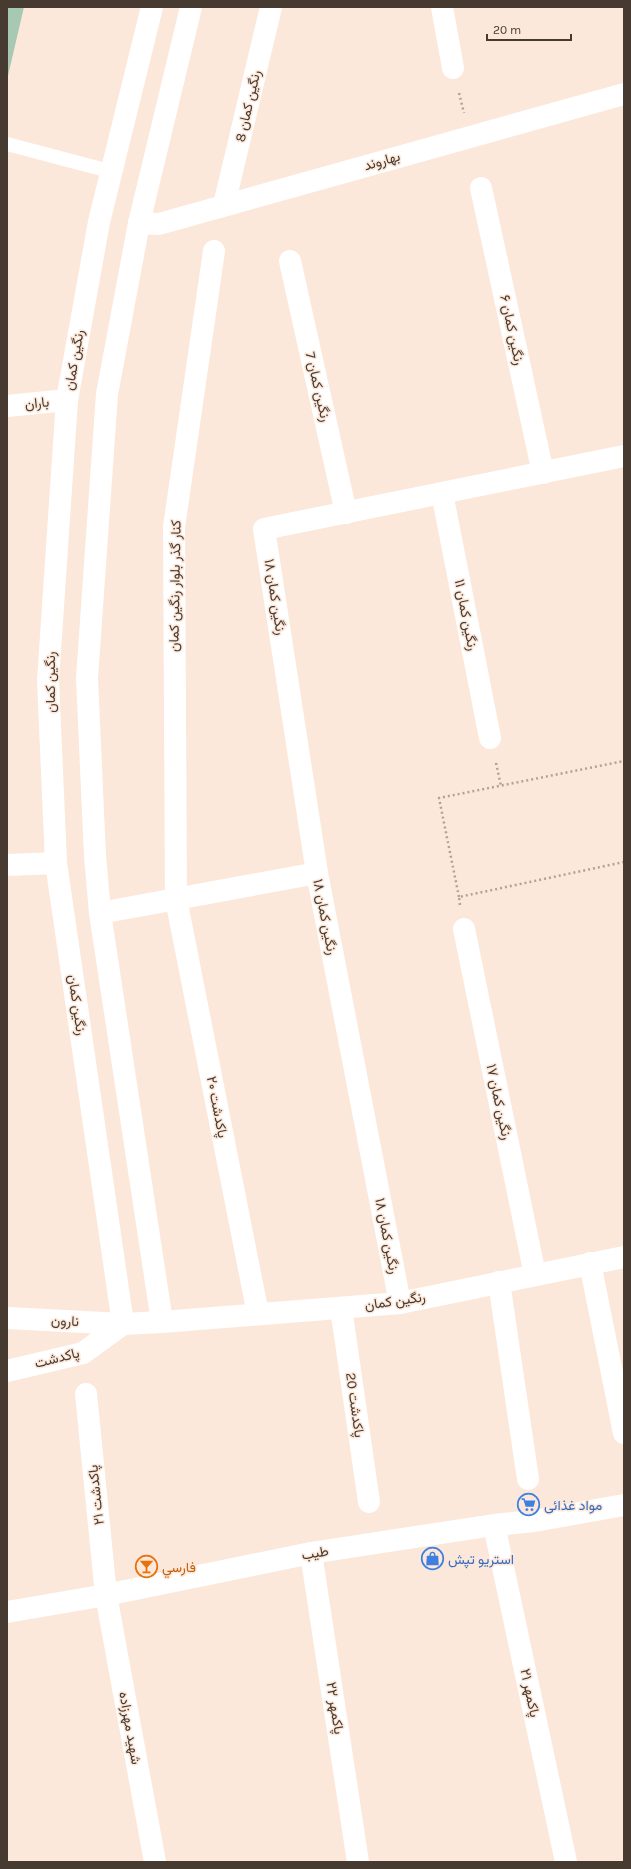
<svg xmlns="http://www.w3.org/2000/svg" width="631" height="1869" font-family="Karla,Vazirmatn,sans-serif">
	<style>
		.green { fill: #a7c9b4 }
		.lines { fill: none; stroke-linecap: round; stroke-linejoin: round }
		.path { stroke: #b2a195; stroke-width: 2.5; stroke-dasharray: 2 3; stroke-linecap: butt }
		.lane { stroke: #fff; stroke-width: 14 }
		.street { stroke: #fff; stroke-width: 22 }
		.secondary { stroke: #fff; stroke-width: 22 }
		.labels { text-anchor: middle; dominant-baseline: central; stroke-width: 3; stroke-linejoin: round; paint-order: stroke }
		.street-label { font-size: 14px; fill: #473a31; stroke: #fce8da }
		.shop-label { font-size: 14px; fill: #366cbe; stroke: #fce8da; text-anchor: start }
		.food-label { font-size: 14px; fill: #c56008; stroke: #fce8da; text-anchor: start }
	</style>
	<rect width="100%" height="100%" fill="#fce8da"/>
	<polygon class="green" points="7,7 24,7 7,80"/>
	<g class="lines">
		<g class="path">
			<polyline points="459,93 464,113"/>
			<polyline points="496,763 501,786"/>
			<polyline points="459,897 439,798 624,761"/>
			<polyline points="460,905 459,897 624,862"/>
		</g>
		<polyline class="lane" points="7,144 113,172"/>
		<g class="street">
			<polyline points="442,7 453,68"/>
			<polyline points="481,188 543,473"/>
			<polyline points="224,205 271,7"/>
			<polyline points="139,223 159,224 624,94"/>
			<polyline points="214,251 174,527 176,899 258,1314"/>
			<polyline points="290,261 346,513"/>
			<polyline points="7,406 67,400"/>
			<polyline points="442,493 490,738"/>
			<polyline points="7,865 56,863"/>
			<polyline points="100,913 317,873"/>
			<polyline points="464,929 535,1275"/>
			<polyline points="590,1263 624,1433"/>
			<polyline points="499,1282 528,1479"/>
			<polyline points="400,1303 317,873 264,529 624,456"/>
			<polyline points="341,1308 369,1502"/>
			<polyline points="7,1371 83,1353 123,1324 162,1322 400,1303 624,1257"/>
			<polyline points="86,1394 106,1595 155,1862"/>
			<polyline points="494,1525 566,1862"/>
			<polyline points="311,1553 358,1862"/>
		</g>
		<g class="secondary">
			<polyline points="7,1318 123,1324 56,863 48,680 67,400 99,222 152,7"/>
			<polyline points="162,1322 100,913 95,856 87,678 107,394 139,223 191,7"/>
			<polyline points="7,1612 106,1595 311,1553 494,1525 534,1521 624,1505"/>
		</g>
	</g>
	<defs>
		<symbol id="supermarket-ring" viewBox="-11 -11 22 22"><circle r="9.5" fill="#fce8da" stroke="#3f7fe0" stroke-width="1.5"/><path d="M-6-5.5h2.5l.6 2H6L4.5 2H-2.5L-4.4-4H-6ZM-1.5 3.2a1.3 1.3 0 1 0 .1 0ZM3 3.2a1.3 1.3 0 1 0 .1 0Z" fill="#3f7fe0"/></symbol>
		<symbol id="shop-ring" viewBox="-11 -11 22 22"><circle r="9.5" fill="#fce8da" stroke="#3f7fe0" stroke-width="1.5"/><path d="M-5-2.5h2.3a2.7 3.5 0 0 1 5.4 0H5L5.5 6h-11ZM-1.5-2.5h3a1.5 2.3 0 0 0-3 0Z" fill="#3f7fe0"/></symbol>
		<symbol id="bar-ring" viewBox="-11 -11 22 22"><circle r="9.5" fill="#fce8da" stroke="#e8710a" stroke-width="1.5"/><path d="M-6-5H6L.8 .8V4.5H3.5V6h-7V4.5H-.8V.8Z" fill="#e8710a"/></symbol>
	</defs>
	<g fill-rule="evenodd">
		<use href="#supermarket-ring" x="516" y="1492" width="25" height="25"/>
		<use href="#shop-ring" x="420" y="1546" width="25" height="25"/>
		<use href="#bar-ring" x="134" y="1554" width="25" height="25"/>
	</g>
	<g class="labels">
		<g class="street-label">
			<text transform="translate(248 106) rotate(-77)">رنگین کمان 8</text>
			<text transform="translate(382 161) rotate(-16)">بهاروند</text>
			<text transform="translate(512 330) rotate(78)">رنگین کمان ۶</text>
			<text transform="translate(74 360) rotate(-80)">رنگین کمان</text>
			<text transform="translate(318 387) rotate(77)">رنگین کمان 7</text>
			<text transform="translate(37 403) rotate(-6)">باران</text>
			<text transform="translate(175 586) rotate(-89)">کنار گذر بلوار رنگین کمان</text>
			<text transform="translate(275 597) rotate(81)">رنگین کمان ۱۸</text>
			<text transform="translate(466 615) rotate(79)">رنگین کمان ۱۱</text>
			<text transform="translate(50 682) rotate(-90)">رنگین کمان</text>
			<text transform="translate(325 917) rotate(79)">رنگین کمان ۱۸</text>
			<text transform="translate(77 1005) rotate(82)">رنگین کمان</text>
			<text transform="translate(499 1102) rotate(78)">رنگین کمان ۱۷</text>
			<text transform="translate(217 1107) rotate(79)">پاکدشت ۲۰</text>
			<text transform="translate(387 1236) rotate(79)">رنگین کمان ۱۸</text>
			<text transform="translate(395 1301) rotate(-8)">رنگین کمان</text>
			<text transform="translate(65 1321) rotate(3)">نارون</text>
			<text transform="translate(57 1358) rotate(-14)">پاکدشت</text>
			<text transform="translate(355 1405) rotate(82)">پاکدشت 20</text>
			<text transform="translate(96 1495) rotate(-96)">پاکدشت ۲۱</text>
			<text transform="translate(315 1553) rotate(-10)">طیب</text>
			<text transform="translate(530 1693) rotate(78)">پاکمهر ۲۱</text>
			<text transform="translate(335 1708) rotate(81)">پاکمهر ۲۲</text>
			<text transform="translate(130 1728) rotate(80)">شهید مهرزاده</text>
		</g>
		<g class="shop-label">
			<text x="544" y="1505">مواد غذائی</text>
			<text x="448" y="1559">استریو تپش</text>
		</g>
		<g class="food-label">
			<text x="162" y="1567">فارسي</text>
		</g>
	</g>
	<rect width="631" height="1869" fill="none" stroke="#473a31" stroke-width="16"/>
	<path d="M487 34v6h84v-6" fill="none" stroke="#473a31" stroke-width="2"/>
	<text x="493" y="34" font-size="12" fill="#473a31" stroke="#fce8da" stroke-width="3" paint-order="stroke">20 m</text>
</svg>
